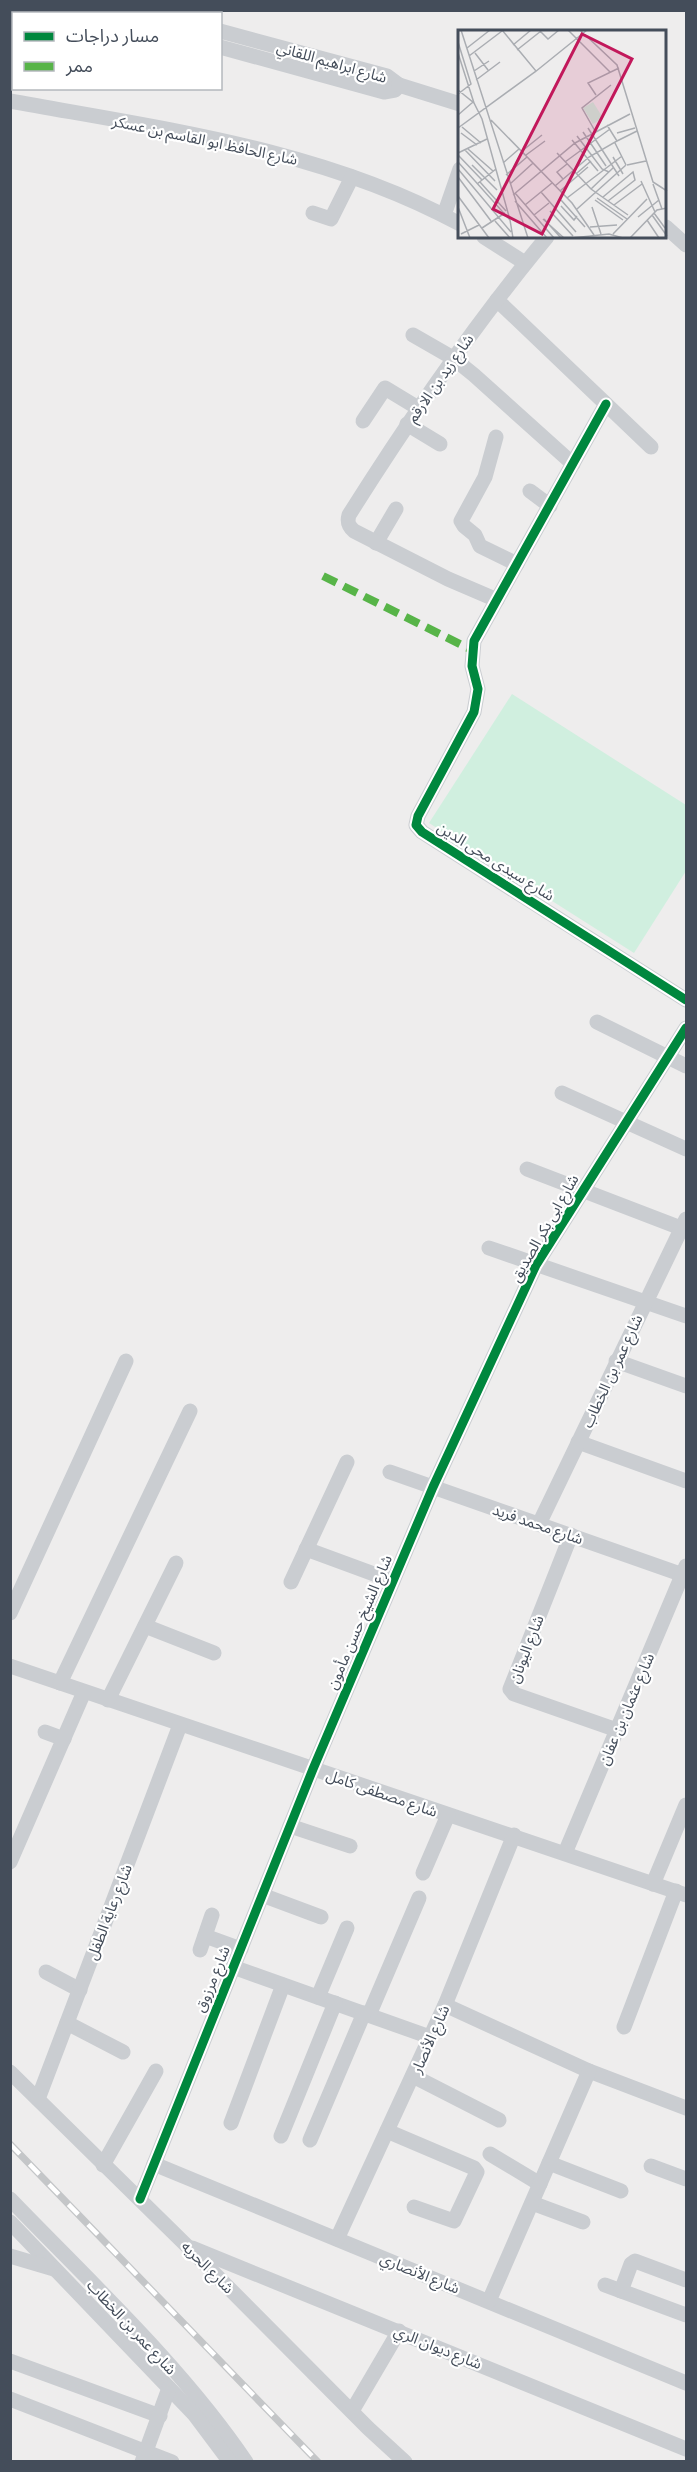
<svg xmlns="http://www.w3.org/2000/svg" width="697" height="2472" font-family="'PT Sans Narrow','Noto Sans Arabic',sans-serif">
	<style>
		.green { fill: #d0efdf }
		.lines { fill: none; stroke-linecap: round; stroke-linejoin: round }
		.street { stroke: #cacdd1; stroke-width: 15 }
		.rail-casing { stroke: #c4c6c8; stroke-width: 7 }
		.rail { stroke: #fff; stroke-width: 4.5; stroke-dasharray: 14; stroke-linecap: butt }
		.quiet { stroke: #57b448; stroke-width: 8; stroke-dasharray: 15 8; stroke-linecap: butt }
		.cycleway-casing { stroke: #fff; stroke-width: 13 }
		.cycleway { stroke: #00873e; stroke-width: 9 }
		.labels { text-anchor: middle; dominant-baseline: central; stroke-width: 4.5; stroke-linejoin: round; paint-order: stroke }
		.street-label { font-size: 15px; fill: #444d5a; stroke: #fff }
		.inset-road { fill: none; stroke: #aaadb2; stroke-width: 1.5 }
		.view { fill: #c2185b; fill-opacity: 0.15; stroke: #c2185b; stroke-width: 3 }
		.inset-edge { fill: none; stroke: #444d5a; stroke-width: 3 }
	</style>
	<rect width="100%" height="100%" fill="#eeeded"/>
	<polygon class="green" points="512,694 686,805 686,871 634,953 429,823"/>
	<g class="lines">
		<g class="street">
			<polyline points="89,10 100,14"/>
			<polyline points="146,10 157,14"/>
			<polyline points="10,24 14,19"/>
			<polyline points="220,31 387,76 399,85"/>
			<polyline points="220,47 384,92 395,90 399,85"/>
			<polyline points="399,85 460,104"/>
			<path d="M10 101C163 129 322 149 460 224"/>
			<polyline points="313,213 331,219 352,177"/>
			<polyline points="444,215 460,169"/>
			<polyline points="666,227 686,245"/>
			<polyline points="484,237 525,263"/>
			<polyline points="497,300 651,447"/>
			<polyline points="413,335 453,358 474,375 573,464"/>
			<polyline points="606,404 474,641 472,666 478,689 474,712 418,816 416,825 422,832 686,1000"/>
			<polyline points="363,421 385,388 418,408"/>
			<polyline points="407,424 440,444"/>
			<polyline points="496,437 485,477 461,521 464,526 475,535 480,546 517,564"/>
			<polyline points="530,491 550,506"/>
			<polyline points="376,543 396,509"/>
			<path d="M497 600 448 579 354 531C348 526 347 522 349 515 410 418 474 325 547 237"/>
			<polyline points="597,1022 686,1066"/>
			<polyline points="562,1093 686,1149"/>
			<polyline points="527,1169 686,1230"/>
			<polyline points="489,1248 686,1316"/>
			<polyline points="616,1361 686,1386"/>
			<polyline points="578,1442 686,1481"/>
			<polyline points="390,1472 686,1576"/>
			<polyline points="539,1524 686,1219"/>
			<polyline points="571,1535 510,1689 514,1694 617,1730"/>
			<polyline points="306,1549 393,1581"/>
			<polyline points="291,1582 347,1462"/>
			<polyline points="10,1613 126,1361"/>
			<polyline points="145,1626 214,1653"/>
			<polyline points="10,1666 686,1895"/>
			<polyline points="60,1683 190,1411"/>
			<polyline points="108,1700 176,1563"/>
			<polyline points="45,1732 64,1739"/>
			<polyline points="290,1826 350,1846"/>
			<polyline points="565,1853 686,1566"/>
			<polyline points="10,1862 84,1692"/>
			<polyline points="423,1873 448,1815"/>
			<polyline points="653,1884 686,1805"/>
			<polyline points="262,1895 321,1917"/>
			<polyline points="205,1936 241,1949"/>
			<polyline points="200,1950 212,1915"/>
			<polyline points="233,1967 430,2037"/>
			<polyline points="46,1972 80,1990"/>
			<polyline points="318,1997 347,1928"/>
			<polyline points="445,2005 589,2071 686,2108"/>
			<polyline points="369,2015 419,1898"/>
			<polyline points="67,2023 123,2052"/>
			<polyline points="624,2027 676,1891"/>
			<polyline points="10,2072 188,2247 368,2428 405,2462"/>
			<polyline points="413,2076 499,2120"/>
			<polyline points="38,2099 180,1725"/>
			<polyline points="231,2123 283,1985"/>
			<polyline points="387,2131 474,2168 477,2172 454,2221 414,2207"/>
			<polyline points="281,2136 335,2003"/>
			<polyline points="310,2140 364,2013"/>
			<polyline points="490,2154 540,2184"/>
			<polyline points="549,2163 621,2191"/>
			<polyline points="154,2164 686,2383"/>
			<polyline points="103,2165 156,2071"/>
			<polyline points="651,2166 686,2179"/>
			<path d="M10 2199C89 2281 182 2367 246 2462"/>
			<polyline points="140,2199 313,1769 433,1487 536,1265 686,1028"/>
			<polyline points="532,2203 583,2222"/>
			<polyline points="10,2222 194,2414 230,2462"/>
			<polyline points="337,2239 445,2005 514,1835"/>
			<polyline points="192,2248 686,2449"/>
			<polyline points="10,2256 54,2269"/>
			<polyline points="605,2285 686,2315"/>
			<polyline points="621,2291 631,2264 635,2261 686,2280"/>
			<polyline points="489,2301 589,2071"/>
			<polyline points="10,2361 160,2416"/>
			<polyline points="10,2399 172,2462"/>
			<polyline points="352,2411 399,2331"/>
			<polyline points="142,2462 169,2388"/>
		</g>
		<defs>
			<polyline id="rail" points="10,2144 318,2462"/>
		</defs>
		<use href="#rail" class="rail-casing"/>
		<use href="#rail" class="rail"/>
		<polyline class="quiet" points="323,576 472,650"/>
		<defs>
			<g id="cycleway">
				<polyline points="606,404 474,641 472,666 478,689 474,712 418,816 416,825 422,832 686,1000"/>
				<polyline points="140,2199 313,1769 433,1487 536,1265 686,1028"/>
			</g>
		</defs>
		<use href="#cycleway" class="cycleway-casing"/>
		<use href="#cycleway" class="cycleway"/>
	</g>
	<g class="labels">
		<g class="street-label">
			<text transform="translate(332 62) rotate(16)">شارع ابراهيم اللقاني</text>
			<text transform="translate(205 140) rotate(12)">شارع الحافظ ابو القاسم بن عسكر</text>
			<text transform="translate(440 378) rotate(-55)">شارع زيد بن الارقم</text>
			<text transform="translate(496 861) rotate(32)">شارع سيدى محى الدين</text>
			<text transform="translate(544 1228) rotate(-60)">شارع ابى بكر الصديق</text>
			<text transform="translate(612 1371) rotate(-65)">شارع عمر بن الخطاب</text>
			<text transform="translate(538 1524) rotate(19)">شارع محمد فريد</text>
			<text transform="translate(359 1622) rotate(-67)">شارع الشيخ حسن مأمون</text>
			<text transform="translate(526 1649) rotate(-69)">شارع اليونان</text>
			<text transform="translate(626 1709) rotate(-67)">شارع عثمان بن عفان</text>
			<text transform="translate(382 1793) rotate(19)">شارع مصطفى كامل</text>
			<text transform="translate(109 1912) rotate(-69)">شارع رعاية الطفل</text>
			<text transform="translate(212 1979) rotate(-68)">شارع مرزوق</text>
			<text transform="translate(430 2039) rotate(-66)">شارع الأنصار</text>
			<text transform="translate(208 2267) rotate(45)">شارع الحريه</text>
			<text transform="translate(420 2273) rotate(22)">شارع الأنصاري</text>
			<text transform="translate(132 2327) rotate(47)">شارع عمر بن الخطاب</text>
			<text transform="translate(438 2347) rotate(22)">شارع ديوان الري</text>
		</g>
	</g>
	<g transform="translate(458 30)">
		<rect width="208" height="208" fill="#eeeded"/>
		<path d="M135 72 145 88 135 94 125 78Z" fill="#d0efdf"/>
		<path class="inset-road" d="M3 0 70 208M110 0 152 42M122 0 159 35 195 152 209 161M82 1 90 9 101 0M0 12 13 54 0 64M55 15 73 0M9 18 32 0M59 20 83 1M0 23 16 73M17 23 30 40M11 26 44 1M16 41 31 31M77 42 129 0M18 50 42 32M0 60 16 73 24 89 52 190M138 65 130 53 161 38M0 85 15 72M33 90 114 173 136 205M4 97 23 113M0 98 78 41 44 0M130 98 161 146M137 101 124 78 153 55M125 102 148 136M3 103 19 115M159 103 177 98M119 106 144 139 151 142M114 110 140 141M159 111 179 101M157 113 168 135M10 119 35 141M7 120 37 151M64 121 84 105M0 123 29 109M99 123 133 159 170 185M0 125 24 150M68 125 87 111M155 127 165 144M0 132 52 190M107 132 152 99M45 133 61 119M14 135 39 160M169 135 188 131M0 139 53 202M119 143 133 131M48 145 69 127M0 147 33 191M105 149 99 142 109 134M183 151 197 182M22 152 48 181M19 154 38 139M52 154 75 133M195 154 204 179M97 156 131 127 159 111 149 95M133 159 156 137M102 161 130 137M83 162 118 202M57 163 96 208M55 165 117 113 172 84M0 166 31 208M145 167 175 142 177 150 150 171M109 168 164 126M139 168 169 189M103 170 127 197M137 170 165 190M57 171 89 208M67 175 94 153M156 175 184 154M103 176 116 190 119 186M0 177 12 208M134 177 143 204M119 179 168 135M92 181 115 206M196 183 207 198M76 185 91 173M194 185 209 206M180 187 201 170M85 189 106 208M86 189 103 208M52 190 55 208M189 190 201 208M37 191 52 208M132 197 159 195M24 198 47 183M3 204 21 195M155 204 189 169M114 208 151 204 165 208M172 208 199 180 209 178"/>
		<path class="view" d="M124 4 174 29 84 204 35 179Z"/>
		<rect width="208" height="208" class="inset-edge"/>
	</g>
	<rect width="697" height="2472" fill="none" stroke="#444d5a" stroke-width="24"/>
	<rect x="12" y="12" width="210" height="78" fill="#ffffff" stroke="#b4b8bd" stroke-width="1.5"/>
	<rect x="24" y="32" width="30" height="9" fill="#00873e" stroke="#b4b8bd" stroke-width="1.5"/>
	<text x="66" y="42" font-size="18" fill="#444d5a">مسار دراجات</text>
	<rect x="24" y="62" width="30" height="9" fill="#57b448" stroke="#b4b8bd" stroke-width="1.5"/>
	<text x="66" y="72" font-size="18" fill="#444d5a">ممر</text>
</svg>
